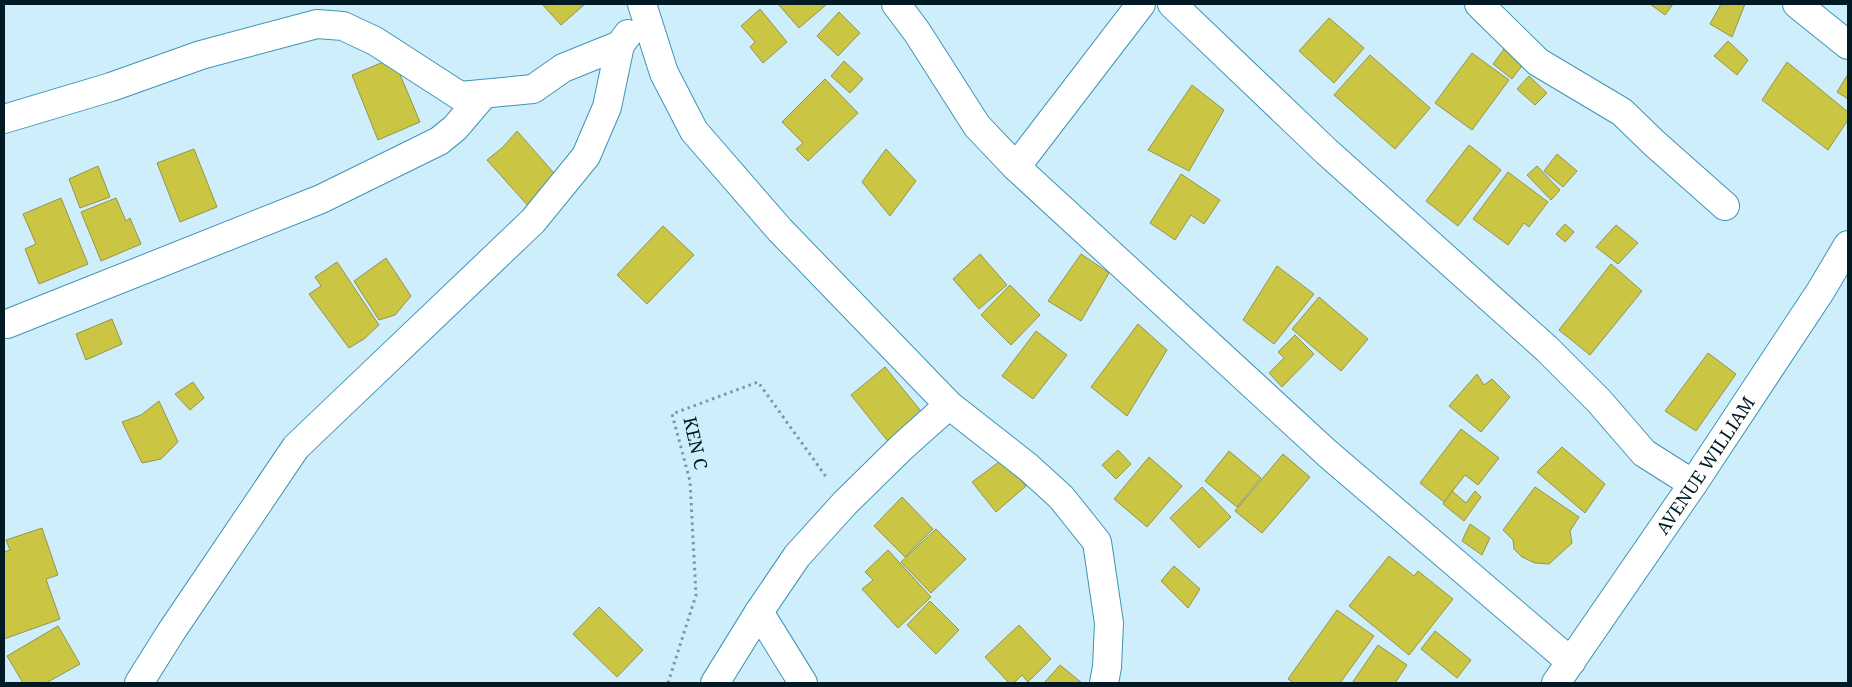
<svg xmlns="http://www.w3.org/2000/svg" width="1852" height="687" font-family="'Noto Serif',serif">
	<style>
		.building { fill: #cac643; stroke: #96944b }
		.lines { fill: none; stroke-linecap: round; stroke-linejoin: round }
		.minor-casing { stroke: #3f94b6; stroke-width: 30 }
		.path { stroke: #7a97a3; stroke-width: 3; stroke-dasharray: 2.5 4; stroke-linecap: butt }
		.minor { stroke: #fff; stroke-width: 28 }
		.labels { text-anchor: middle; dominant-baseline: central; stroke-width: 4; stroke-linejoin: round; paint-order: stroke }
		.street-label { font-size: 18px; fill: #011a24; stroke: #cfeefc }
	</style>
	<rect width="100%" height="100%" fill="#cfeefc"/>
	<g class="building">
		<polygon points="542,4 585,4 561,25"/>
		<polygon points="778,4 827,4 799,28"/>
		<polygon points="1650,4 1673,4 1665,15"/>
		<polygon points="1721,4 1745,4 1732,37 1710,24"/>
		<polygon points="760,9 787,42 763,63 750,47 755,42 741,26"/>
		<polygon points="839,12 860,33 838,56 817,36"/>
		<polygon points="1329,18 1364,48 1334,83 1299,51"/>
		<polygon points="1728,41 1748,60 1737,75 1714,56"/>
		<polygon points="1509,42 1529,56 1512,79 1493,64"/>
		<polygon points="1472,53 1509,80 1472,130 1435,103"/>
		<polygon points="1370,55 1430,108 1395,149 1334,95"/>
		<polygon points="393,58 420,122 378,140 352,75"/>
		<polygon points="844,61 863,79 850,93 831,76"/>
		<polygon points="1787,62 1848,112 1848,120 1828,150 1762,100"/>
		<polygon points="1848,74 1848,99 1837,92"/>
		<polygon points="1529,76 1547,93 1535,105 1517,89"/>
		<polygon points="825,79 858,113 808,161 796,149 803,143 782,122"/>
		<polygon points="1192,85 1224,110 1189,171 1148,150"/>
		<polygon points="517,131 560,180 530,208 487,160 503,147"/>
		<polygon points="1469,145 1501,170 1458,226 1426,201"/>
		<polygon points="194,149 217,207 180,222 157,163"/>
		<polygon points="886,149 916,181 890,216 862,182"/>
		<polygon points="1557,154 1577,171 1563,187 1544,171"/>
		<polygon points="98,166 110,197 80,208 69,179"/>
		<polygon points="1537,166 1560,190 1551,200 1527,175"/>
		<polygon points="1508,172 1548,202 1529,227 1524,223 1508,245 1473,219"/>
		<polygon points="1181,174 1220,200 1204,224 1191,215 1175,240 1150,223"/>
		<polygon points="61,198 88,264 39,284 25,249 36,244 23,214"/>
		<polygon points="116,198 126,221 130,218 141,244 101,261 81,212"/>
		<polygon points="1565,224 1574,232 1565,242 1556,234"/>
		<polygon points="1616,225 1638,243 1618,264 1596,247"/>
		<polygon points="663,226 694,255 647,304 617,275"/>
		<polygon points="980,254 1007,285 979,309 953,279"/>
		<polygon points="1081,254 1109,273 1081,321 1048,301"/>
		<polygon points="386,258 411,296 395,315 379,320 354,281"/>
		<polygon points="337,262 379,325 364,339 349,348 309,294 321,286 315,277"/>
		<polygon points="1611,264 1642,291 1590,355 1559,330"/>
		<polygon points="1277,266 1314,294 1274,344 1243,320"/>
		<polygon points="1010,285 1040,315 1011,345 981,315"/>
		<polygon points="1319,297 1368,339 1341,371 1292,329"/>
		<polygon points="112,319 122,344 86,360 76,334"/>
		<polygon points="1138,324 1167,350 1127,416 1091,387"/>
		<polygon points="1036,331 1067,355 1033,399 1002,376"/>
		<polygon points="1295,335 1314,354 1282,387 1269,373 1284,358 1278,352"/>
		<polygon points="1708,353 1736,374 1696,431 1665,411"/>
		<polygon points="885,367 929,421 894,449 851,395"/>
		<polygon points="1477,374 1484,385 1492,379 1510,397 1481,432 1449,406"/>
		<polygon points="193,382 204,398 190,410 175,394"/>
		<polygon points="159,401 178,442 161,459 142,463 122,422 141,415"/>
		<polygon points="1461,429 1499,458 1478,485 1465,475 1444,502 1420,483"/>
		<polygon points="1562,447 1605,484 1585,513 1537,472"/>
		<polygon points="1118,450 1131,464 1116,479 1102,465"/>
		<polygon points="1229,451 1261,478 1237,507 1205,481"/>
		<polygon points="1283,454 1310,477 1262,533 1235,511"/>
		<polygon points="1149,457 1182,486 1147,527 1114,499"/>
		<polygon points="1003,459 1026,486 996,512 972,482"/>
		<polygon points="1202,487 1231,517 1199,548 1170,518"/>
		<polygon points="1535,487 1579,517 1570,531 1572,543 1549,564 1535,563 1522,557 1514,549 1513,540 1503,530"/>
		<polygon points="1452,491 1466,503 1475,491 1481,497 1464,521 1443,504"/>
		<polygon points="902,497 933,529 905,557 874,526"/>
		<polygon points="1470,524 1490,538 1482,555 1462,541"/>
		<polygon points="42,528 58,575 46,579 60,619 4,639 4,552 10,550 6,540"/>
		<polygon points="936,529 966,559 931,593 901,562"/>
		<polygon points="888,550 931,597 898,628 862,589 873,580 865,572"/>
		<polygon points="1389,556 1414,576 1418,571 1453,599 1409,655 1349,606"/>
		<polygon points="1174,566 1200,589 1188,608 1161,581"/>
		<polygon points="930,601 959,630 936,654 907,625"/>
		<polygon points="599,607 643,650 617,677 573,634"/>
		<polygon points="1337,610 1374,636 1340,683 1294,683 1288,679"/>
		<polygon points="1019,625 1051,659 1028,682 1022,675 1014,683 1009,683 985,657"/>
		<polygon points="58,626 80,664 46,683 23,683 7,656"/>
		<polygon points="1435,631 1471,660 1457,678 1421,649"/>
		<polygon points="1378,645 1407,665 1395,683 1352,683"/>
		<polygon points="1060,665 1082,683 1044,683"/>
	</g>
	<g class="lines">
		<defs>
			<g id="minor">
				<polyline points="642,4 664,73 694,131 780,230 949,405 1028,467 1061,497 1097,542 1109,623 1107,667 1104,683"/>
				<polyline points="896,4 917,32 977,126 1016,167 1328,454 1571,662"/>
				<polyline points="1172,4 1327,152 1547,349 1599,401 1644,453 1693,484"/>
				<polyline points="1479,4 1538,62 1622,112 1654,143 1725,206"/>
				<polyline points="1797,4 1848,45"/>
				<polyline points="4,119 111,87 201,55 317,24 343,26 375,41 460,96 533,89 563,68 620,45 628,34"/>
				<polyline points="1016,167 1141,4"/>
				<polyline points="7,324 321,199 439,141 455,128 484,94"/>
				<polyline points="759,612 803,683"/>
				<polyline points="139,683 171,632 296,447 533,221 586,156 607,107 620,45"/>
				<polyline points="715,683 759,612 797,556 845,503 902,447 949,405"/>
				<path id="s1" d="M1556 683 1693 484 1820 292 1848 245"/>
			</g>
		</defs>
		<use href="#minor" class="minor-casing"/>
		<polyline class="path" points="668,683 696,595 690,481 672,414 758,382 827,478"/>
		<use href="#minor" class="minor"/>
	</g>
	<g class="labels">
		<g class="street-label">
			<text transform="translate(696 443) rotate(77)">KEN C</text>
			<text stroke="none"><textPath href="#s1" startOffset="264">AVENUE WILLIAM</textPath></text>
		</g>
	</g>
	<rect width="1852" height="687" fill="none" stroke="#011a24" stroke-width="10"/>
</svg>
